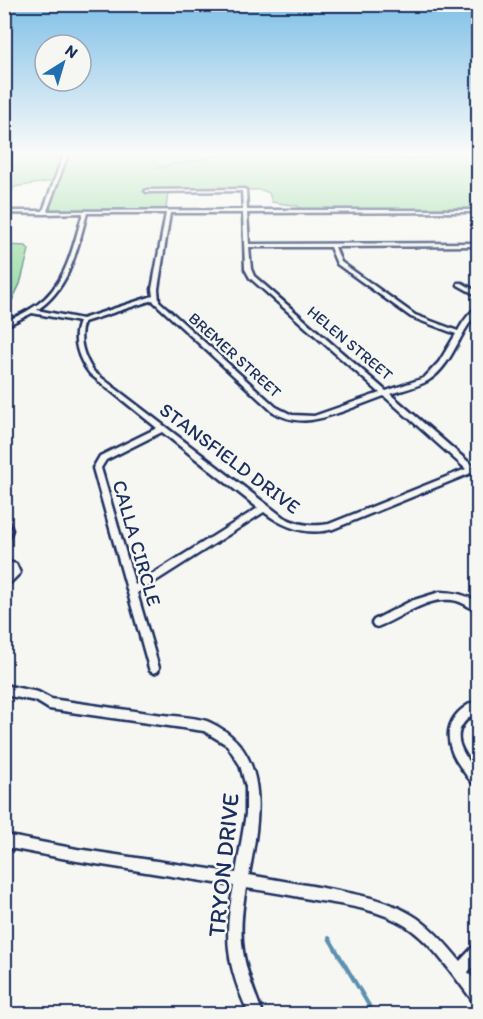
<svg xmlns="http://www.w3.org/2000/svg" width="483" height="1019" font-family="Itim,sans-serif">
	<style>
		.green { fill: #9cdca5; stroke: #5c8682; stroke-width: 1.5 }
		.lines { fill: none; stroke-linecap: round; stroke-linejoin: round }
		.stream-far1 { stroke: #5b90af; stroke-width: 1.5 }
		.stream { stroke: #5b90af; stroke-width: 4 }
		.minor-casing { stroke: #1b2f5e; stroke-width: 5 }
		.minor { fill: #f6f6f2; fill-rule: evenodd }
		.labels { text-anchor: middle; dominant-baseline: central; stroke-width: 5; stroke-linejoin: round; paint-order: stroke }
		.far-street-label { font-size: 16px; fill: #1b2f5e; stroke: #f6f6f2 }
		.street-label { font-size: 20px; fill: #1b2f5e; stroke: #f6f6f2 }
		.near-street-label { font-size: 24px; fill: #1b2f5e; stroke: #f6f6f2 }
	</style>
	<rect width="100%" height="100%" fill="#f6f6f2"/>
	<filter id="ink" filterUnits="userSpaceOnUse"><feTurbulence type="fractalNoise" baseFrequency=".0167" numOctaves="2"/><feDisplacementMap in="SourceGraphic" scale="12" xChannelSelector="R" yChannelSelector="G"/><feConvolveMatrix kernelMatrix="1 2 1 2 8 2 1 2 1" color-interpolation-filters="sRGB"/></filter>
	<g filter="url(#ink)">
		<g class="green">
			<polygon points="12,153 470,153 478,154 478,208 301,210 298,206 272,202 269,193 262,190 172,189 168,192 166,209 162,211 48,211 58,184 53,181 14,187 9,200 10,206 5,208 4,164"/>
			<polygon points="5,245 26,246 29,250 20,284 5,315"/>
		</g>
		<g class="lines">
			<g class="stream-far1">
				<polyline points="310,153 413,159 460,153"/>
				<polyline points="157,168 234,153"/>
			</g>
			<polyline class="stream" points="329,938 374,1014"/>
			<defs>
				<g id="minor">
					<polygon points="10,153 14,153 4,160 4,157"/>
					<path d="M66 153 68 154 47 211 243 210 242 191 147 192 145 191 147 190 244 189 246 190 247 210H478V212L247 213 249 244 478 243V246L335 247 341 262 415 315 458 331C463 322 470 311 478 307 478 315 471 320 467 327 456 344 448 368 429 380 418 387 402 390 390 394L473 466 478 465 477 470 478 478 475 477 471 473 333 529C307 536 285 528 264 512L137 593 159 668 158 671 154 673 150 671 149 668 93 468 100 456 157 428 90 374C79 360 71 340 79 322L32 313 4 327V322C16 317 27 312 38 304 67 283 73 246 83 213L44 214 4 213V211H43L64 154ZM87 213H166L152 289 153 296 82 319 37 310C70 288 77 249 87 213ZM170 213H243L245 269 250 278 380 393 314 416 292 415 276 407 159 301 158 289ZM249 247H330L337 264 411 317 456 334 439 362 424 378 386 391 254 276 251 269ZM153 300 154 302 272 411C297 427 318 420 344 411 357 406 371 401 384 396L466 469 329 524C312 527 298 525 283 517L94 372C84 358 77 339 84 322ZM162 432 258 508 135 585 101 468 106 460Z"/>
					<polygon points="458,283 462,283 478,292 478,296 458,285"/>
					<polygon points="4,518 7,519 12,530 7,542 4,543"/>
					<polygon points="4,561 16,564 20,573 7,586 4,586 4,577 10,572 9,569 4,568"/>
					<path d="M440 592C455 592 466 595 478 602V611C469 608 463 601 452 600 425 597 401 618 377 627L374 626 372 623 374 620 411 601Z"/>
					<path d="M4 685 38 692 51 699C86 704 120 709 155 714 168 716 198 717 209 722 273 751 259 820 249 875 270 879 291 882 312 886 348 893 386 897 417 918 434 930 447 945 460 961L473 947 478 945V961L468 972 478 985V1003L473 1001C453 975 434 945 406 926 379 909 345 905 314 900 291 895 269 891 246 888 236 941 243 965 263 1014H249C227 967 223 937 234 886L77 861 4 847V835L77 849 236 873 246 814V787L240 765 227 745 204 731 49 709 36 701 4 695Z"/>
					<path d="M478 700V711C447 730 458 749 478 772V786C471 783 466 775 462 769 441 741 444 714 478 700Z"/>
				</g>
			</defs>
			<use href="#minor" class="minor-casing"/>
			<use href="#minor" class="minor"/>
		</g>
	</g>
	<linearGradient id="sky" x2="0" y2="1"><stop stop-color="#80c0e7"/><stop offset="0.52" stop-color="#fbfbf9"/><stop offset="1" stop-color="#fbfbf9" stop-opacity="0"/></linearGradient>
	<rect width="483" height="296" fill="url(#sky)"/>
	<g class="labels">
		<g class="far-street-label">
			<text transform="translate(350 343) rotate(40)">HELEN STREET</text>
			<text transform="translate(235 355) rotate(42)">BREMER STREET</text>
		</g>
		<g class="street-label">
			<text transform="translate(230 458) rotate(37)">STANSFIELD DRIVE</text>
			<text transform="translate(137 543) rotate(74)">CALLA CIRCLE</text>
		</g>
		<g class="near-street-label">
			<text transform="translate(223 865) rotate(-84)">TRYON DRIVE</text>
		</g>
	</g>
	<rect width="483" height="1019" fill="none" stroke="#f6f6f2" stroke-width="24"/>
	<rect x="12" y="12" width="459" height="995" fill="none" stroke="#1b2f5e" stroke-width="2" filter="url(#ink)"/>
	<g transform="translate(63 63) rotate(37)"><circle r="28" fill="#f6f6f2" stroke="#9ea6b7" stroke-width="1.5"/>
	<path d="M0-4.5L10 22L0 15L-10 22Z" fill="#1f6fb2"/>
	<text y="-9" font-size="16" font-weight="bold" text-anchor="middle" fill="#1b2f5e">N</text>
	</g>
</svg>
